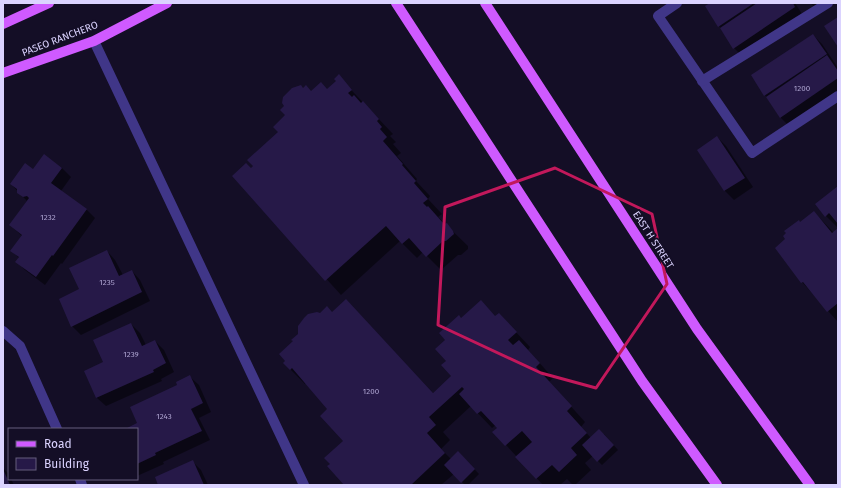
<svg xmlns="http://www.w3.org/2000/svg" width="841" height="488" font-family="'Fira Sans',sans-serif">
	<style>
		.shadow { fill: #0007 }
		.building { fill: #261948 }
		.lines { fill: none; stroke-linecap: round; stroke-linejoin: round }
		.minor { stroke: #403688; stroke-width: 10 }
		.major { stroke: #cf5aff; stroke-width: 10 }
		.marked { fill: none; stroke: #c2185b; stroke-width: 3; stroke-linejoin: round }
		.labels { text-anchor: middle; dominant-baseline: central; stroke-width: 4; stroke-linejoin: round; paint-order: stroke }
		.number-label { font-size: 8px; fill: #aea4d1 }
		.street-label { font-size: 10px; fill: #dbd3ff; stroke: #140e26 }
	</style>
	<rect width="100%" height="100%" fill="#140e26"/>
	<g class="shadow">
		<polygon points="711,3 795,3 804,17 743,57 734,48 706,7"/>
		<polygon points="810,3 823,3 816,8"/>
		<polygon points="813,35 822,44 838,68 838,93 789,126 780,117 765,95"/>
		<polygon points="338,76 393,134 390,136 396,142 393,144 401,153 397,156 417,179 416,181 430,196 428,199 442,214 438,217 468,246 468,249 461,255 458,255 441,270 423,252 417,258 400,241 341,295 233,176 251,169 279,132 303,89 311,92 327,90 337,81"/>
		<polygon points="717,137 726,146 753,187 734,200 725,191 698,150"/>
		<polygon points="44,155 62,168 71,177 61,191 87,210 95,218 62,264 61,263 45,285 25,270 17,262 19,258 12,251 22,236 10,225 27,201 11,184 33,171"/>
		<polygon points="838,187 838,228 826,216"/>
		<polygon points="814,212 834,233 838,229 838,322 802,282 801,223"/>
		<polygon points="107,251 115,260 123,275 132,271 140,280 150,301 81,335 72,326 80,290"/>
		<polygon points="346,300 433,393 452,376 447,361 447,340 461,319 496,317 513,329 530,347 528,350 553,378 549,382 585,422 581,427 591,438 604,434 618,450 602,465 593,456 585,463 591,470 575,485 573,485 567,479 560,485 543,485 494,432 498,428 496,425 492,428 471,406 443,432 450,440 441,449 451,459 458,452 479,474 468,485 465,485 454,474 441,485 346,485 344,441 329,409 306,383 305,384 290,369 332,313"/>
		<polygon points="131,324 140,333 146,345 155,341 164,350 174,372 161,379 162,381 106,406 97,398 85,372 105,363"/>
		<polygon points="190,377 199,385 211,412 199,418 210,440 163,462 164,464 137,476 137,429 128,429 139,424 179,386"/>
		<polygon points="192,461 201,470 208,485 160,485"/>
		<polygon points="3,468 9,474 9,479 11,479 14,485 3,485"/>
	</g>
	<g class="building">
		<polygon points="710,3 754,3 718,27 705,6"/>
		<polygon points="757,3 793,3 795,7 733,49 720,28"/>
		<polygon points="838,17 838,47 824,26"/>
		<polygon points="813,34 827,54 764,96 751,75"/>
		<polygon points="827,55 838,71 838,78 780,118 766,97"/>
		<polygon points="339,74 352,90 348,93 352,97 354,95 361,103 363,101 379,119 377,121 382,127 380,129 387,137 383,141 403,164 402,165 416,181 414,183 428,199 423,203 427,207 428,206 444,224 447,223 453,231 454,234 446,241 443,241 426,257 409,238 402,244 386,226 325,281 232,176 246,163 251,168 253,166 247,160 278,132 273,127 285,115 280,110 284,106 282,103 283,97 292,88 301,85 303,88 306,85 311,91 321,82 327,89 336,81 334,79"/>
		<polygon points="717,136 745,178 724,191 697,150"/>
		<polygon points="44,154 62,168 51,183 87,209 53,256 52,255 36,277 15,262 19,257 10,251 22,235 9,225 29,198 27,196 23,197 17,193 17,189 10,184 25,163 33,169"/>
		<polygon points="838,186 838,224 829,213 825,217 815,204"/>
		<polygon points="814,211 832,233 838,228 838,303 827,312 803,282 801,283 775,248 785,239 783,236 786,233 784,231 799,220 800,222"/>
		<polygon points="107,250 119,276 132,270 142,292 71,327 59,299 79,289 69,268"/>
		<polygon points="346,299 433,393 451,376 441,365 446,361 435,349 445,340 439,333 459,315 461,318 481,300 495,316 499,313 517,332 508,340 513,345 519,340 540,363 536,367 572,406 567,411 587,433 571,448 577,455 559,472 552,465 536,479 515,457 532,442 522,431 505,446 492,432 497,428 481,411 477,414 459,394 464,389 462,387 429,417 436,425 427,433 445,453 411,485 344,485 327,466 330,464 324,458 343,441 320,416 327,409 292,368 290,370 283,363 285,361 279,354 293,341 291,340 298,334 298,326 304,318 308,314 317,312 320,313 327,306 332,312"/>
		<polygon points="131,323 142,346 155,340 166,363 153,370 154,372 96,398 84,371 103,362 93,340"/>
		<polygon points="190,375 203,403 191,409 202,431 155,453 156,455 137,464 137,429 125,429 137,423 130,407 177,385 176,382"/>
		<polygon points="599,429 614,445 597,462 582,445"/>
		<polygon points="458,451 475,469 461,483 444,465"/>
		<polygon points="193,460 204,485 158,485 155,477"/>
		<polygon points="3,469 10,485 3,485"/>
	</g>
	<g class="lines">
		<g class="minor">
			<polyline points="677,3 658,16 752,153 838,96"/>
			<polyline points="94,41 304,485"/>
			<polyline points="702,81 828,3"/>
			<polyline points="3,331 20,346 57,429"/>
			<polyline points="80,479 82,485"/>
		</g>
		<g class="major">
			<polyline points="396,3 642,381 717,485"/>
			<polyline points="485,3 697,329 810,485"/>
			<polyline points="3,24 49,3"/>
			<polyline points="3,73 94,41 167,3"/>
		</g>
	</g>
	<path class="marked" d="M555 168 652 214 667 284 596 388 541 373 438 325 445 207Z"/>
	<g class="labels">
		<g class="number-label">
			<text x="802" y="88">1200</text>
			<text x="48" y="217">1232</text>
			<text x="107" y="282">1235</text>
			<text x="131" y="354">1239</text>
			<text x="371" y="391">1200</text>
			<text x="164" y="416">1243</text>
		</g>
		<g class="street-label">
			<text transform="translate(60 39) rotate(-21)">PASEO RANCHERO</text>
			<text transform="translate(653 240) rotate(57)">EAST H STREET</text>
		</g>
	</g>
	<rect width="841" height="488" fill="none" stroke="#dbd3ff" stroke-width="8"/>
	<rect x="8" y="428" width="130" height="52" fill="#140e26" stroke="#645d7d"/>
	<rect x="16" y="441" width="20" height="6" fill="#cf5aff" stroke="#645d7d"/>
	<text x="44" y="448" font-size="12" fill="#dbd3ff">Road</text>
	<rect x="16" y="458" width="20" height="12" fill="#261948" stroke="#645d7d"/>
	<text x="44" y="468" font-size="12" fill="#dbd3ff">Building</text>
</svg>
